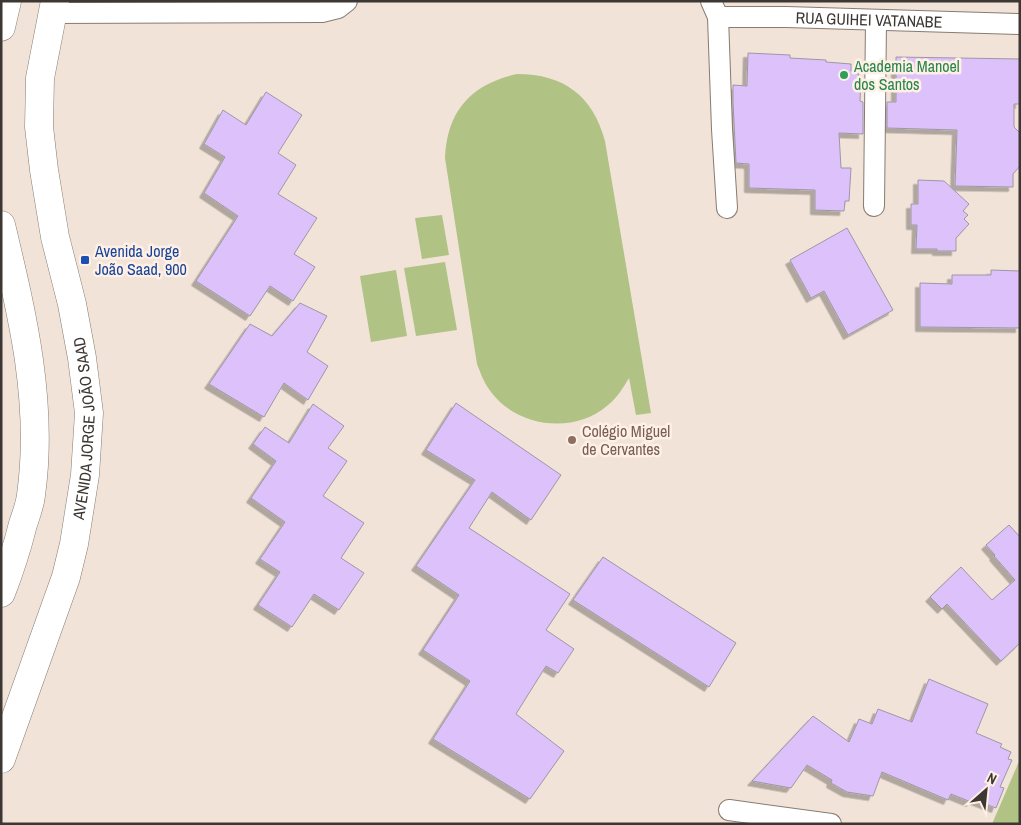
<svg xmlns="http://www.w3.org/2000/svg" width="1021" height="825" font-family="'Archivo Narrow',sans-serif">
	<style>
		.green { fill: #b1c285 }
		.building { fill: #dcc1fb; stroke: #9d97a5; filter: url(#shadow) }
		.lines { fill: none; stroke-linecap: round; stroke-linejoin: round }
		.street-casing { stroke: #887b71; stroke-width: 22 }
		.secondary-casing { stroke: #887b71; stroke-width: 29 }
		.street { stroke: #fff; stroke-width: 20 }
		.secondary { stroke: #fff; stroke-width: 28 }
		.leisure-dot { fill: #2e9e5b; stroke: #fff0e5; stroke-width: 2 }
		.transit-dot { fill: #1a4fb4; stroke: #fff0e5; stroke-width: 2 }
		.education-dot { fill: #8d6e63; stroke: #fff0e5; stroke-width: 2 }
		.labels { text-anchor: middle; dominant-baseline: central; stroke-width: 5; stroke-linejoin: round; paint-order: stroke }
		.street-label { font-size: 16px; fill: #3d3733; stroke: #fff0e5 }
		.leisure-label { font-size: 16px; fill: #27864d; stroke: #fff0e5; text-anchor: start }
		.transit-label { font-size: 16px; fill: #164399; stroke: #fff0e5; text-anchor: start }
		.education-label { font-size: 16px; fill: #785e54; stroke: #fff0e5; text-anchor: start }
	</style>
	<defs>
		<filter id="shadow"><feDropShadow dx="-4.5" dy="4.5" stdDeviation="0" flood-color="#0004"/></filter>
	</defs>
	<rect width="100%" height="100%" fill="#f1e3d8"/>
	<g class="green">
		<path d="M517 74C564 74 593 96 605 141L651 413 636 415 629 378C623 388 617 398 608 405 574 435 517 427 491 392 484 383 481 374 477 364L445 158C447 111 471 84 517 74Z"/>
		<polygon points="442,215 449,255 422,259 415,218"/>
		<polygon points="445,262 457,330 416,336 404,268"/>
		<polygon points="396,270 407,336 371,342 360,276"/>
		<polygon points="1020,759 1020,824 992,824"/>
	</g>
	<g class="building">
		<polygon points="748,53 790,55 790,58 826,60 826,62 851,64 851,71 855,71 855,74 859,74 858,77 861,77 860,101 863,102 863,134 839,133 841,168 851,168 849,201 845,201 844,211 815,210 815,190 749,188 749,164 736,163 733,102 733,85 747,86"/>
		<polygon points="896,57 1020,59 1020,104 1014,104 1014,127 1020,133 1020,166 1013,174 1013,187 955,186 957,130 887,128 887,102 896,102"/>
		<polygon points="266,92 302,115 278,153 296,165 278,194 317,218 294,254 315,267 293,301 270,286 250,316 196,281 238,216 204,193 225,157 204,144 223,110 246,125"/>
		<polygon points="918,180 944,181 969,204 963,211 968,215 964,219 969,224 956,238 956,251 937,251 937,249 916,249 917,225 911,225 911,204 918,204"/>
		<polygon points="847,228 893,310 848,335 824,291 811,298 790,260"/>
		<polygon points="991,270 1020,271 1020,328 920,327 920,283 952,284 952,275 991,275"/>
		<polygon points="300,303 327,316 307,352 328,366 308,400 284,383 264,417 209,384 250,324 272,336"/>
		<polygon points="456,403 561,475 531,520 492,492 469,528 570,594 546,630 574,649 558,673 546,666 516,714 564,751 530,799 433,739 470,681 423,650 459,595 416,566 475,480 426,450"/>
		<polygon points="313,404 344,426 328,448 347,461 323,496 364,523 341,558 364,573 339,610 314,594 292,627 258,605 280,572 260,559 285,522 251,498 276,461 253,444 265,427 289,443"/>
		<polygon points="1009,525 1020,537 1020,643 1001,661 947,604 942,609 930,597 961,567 992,600 1015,580 994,556 995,555 986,545"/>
		<polygon points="603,557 736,643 709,687 573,600"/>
		<polygon points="929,679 988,704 976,733 1002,744 1000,747 1011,752 1008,759 1012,760 1000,787 1004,788 996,808 972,799 971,802 951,794 948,800 882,772 873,796 847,792 831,783 832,780 807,765 791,788 752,781 813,716 849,742 859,719 872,724 878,709 912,722"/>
	</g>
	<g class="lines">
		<defs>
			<g id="street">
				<polyline points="711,1 718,17 722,129 727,208"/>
				<polyline points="52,13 322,12 338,8 347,1"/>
				<path id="s1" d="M718 17H786L1020 24"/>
				<polyline points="874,206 876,20"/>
				<polyline points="729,810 831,824"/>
			</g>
			<g id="secondary">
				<polyline points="1,27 7,1"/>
				<path d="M1 225C22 313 44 403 31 495 30 505 26 515 23 524 17 548 10 570 1 593"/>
				<path id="s2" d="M1 759 66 577 74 544 85 475 89 413 82 358 72 304 55 237 44 170 39 127 40 78 55 1"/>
			</g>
		</defs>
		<use href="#street" class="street-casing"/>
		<use href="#secondary" class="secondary-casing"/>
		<use href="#street" class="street"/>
		<use href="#secondary" class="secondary"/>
	</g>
	<circle class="leisure-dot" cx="844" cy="75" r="5"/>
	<rect class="transit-dot" x="80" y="255" width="10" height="10" rx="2.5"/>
	<circle class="education-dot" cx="572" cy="440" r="5"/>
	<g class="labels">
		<g class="street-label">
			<text stroke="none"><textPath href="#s1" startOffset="151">RUA GUIHEI VATANABE</textPath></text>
			<text stroke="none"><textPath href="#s2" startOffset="344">AVENIDA JORGE JOÃO SAAD</textPath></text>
		</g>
		<g class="leisure-label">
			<text x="854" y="66">Academia Manoel<tspan x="854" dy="18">dos Santos</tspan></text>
		</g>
		<g class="transit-label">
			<text x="95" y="251">Avenida Jorge<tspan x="95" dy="18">João Saad, 900</tspan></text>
		</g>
		<g class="education-label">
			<text x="582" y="431">Colégio Miguel<tspan x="582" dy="18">de Cervantes</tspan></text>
		</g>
	</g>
	<rect width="1021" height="825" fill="none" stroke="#3d3733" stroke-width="5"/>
	<g transform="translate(986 790) rotate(27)" stroke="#fff0e5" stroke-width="4" paint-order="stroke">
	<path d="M0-4L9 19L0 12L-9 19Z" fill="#3d3733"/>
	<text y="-8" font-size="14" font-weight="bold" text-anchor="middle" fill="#3d3733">N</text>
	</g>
</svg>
